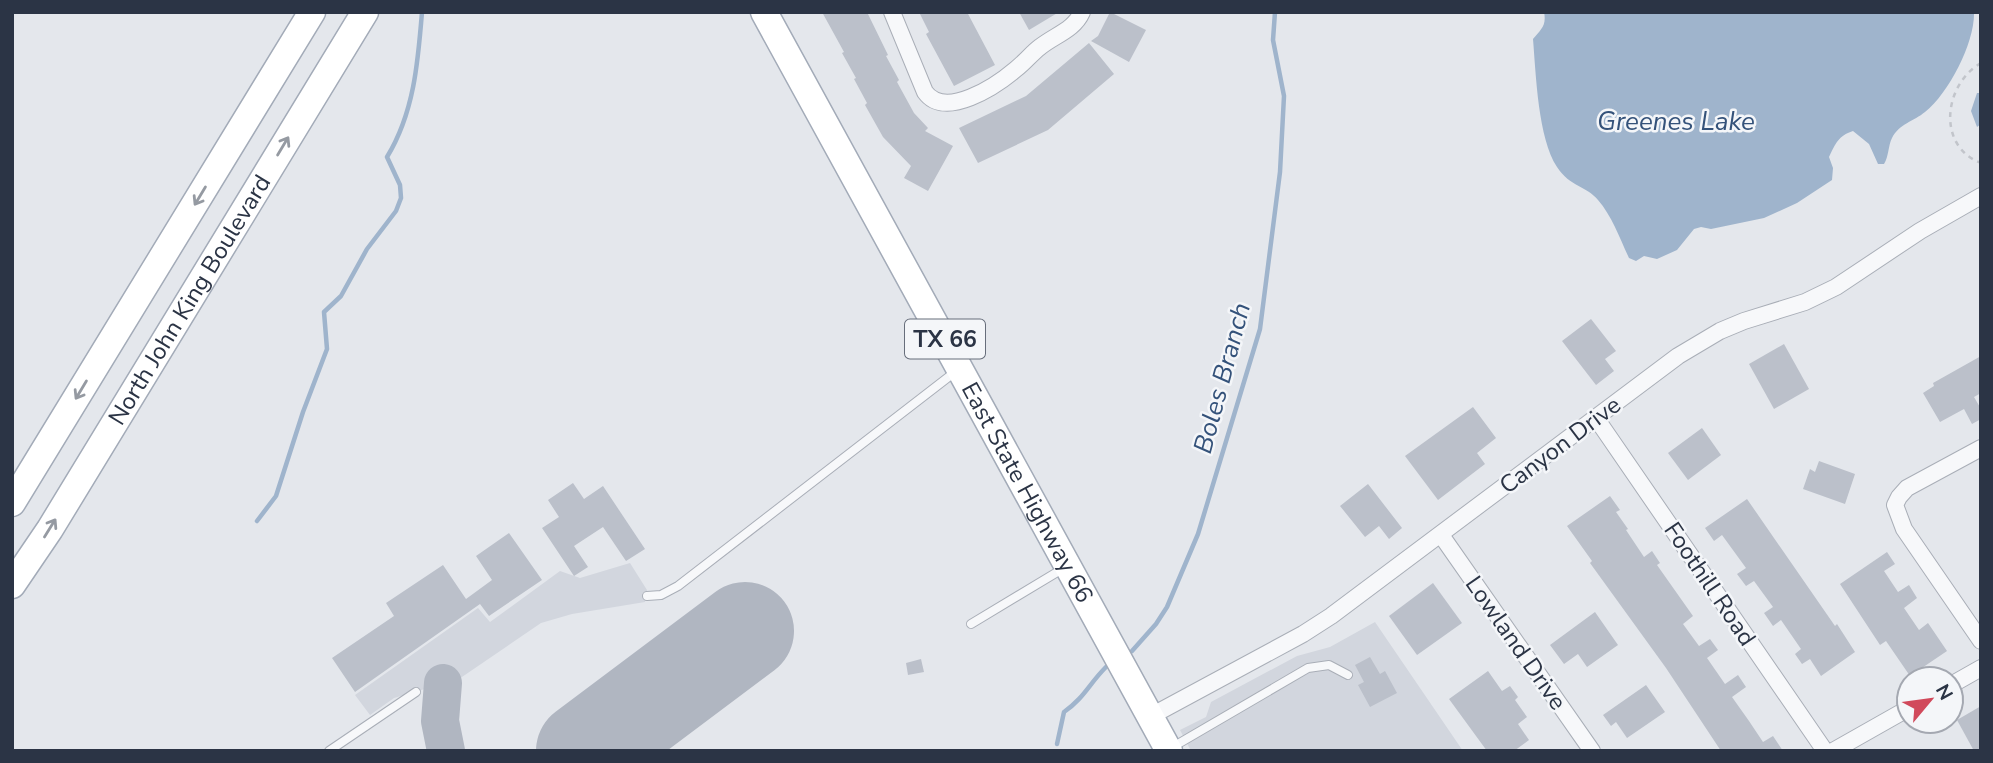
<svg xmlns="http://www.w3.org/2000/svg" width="1993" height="763" font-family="'Nunito Sans',sans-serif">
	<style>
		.built { fill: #d2d6de }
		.water { fill: #9fb4cc }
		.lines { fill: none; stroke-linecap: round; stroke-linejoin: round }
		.stream { stroke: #9fb4cc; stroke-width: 4.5 }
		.taxiway { stroke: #b0b6c1; stroke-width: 38 }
		.runway { stroke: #b0b6c1; stroke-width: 98 }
		.building { fill: #bbc0ca }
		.lane-casing { stroke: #a9aeb7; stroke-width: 10 }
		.street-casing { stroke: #a9aeb7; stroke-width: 18 }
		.primary-casing { stroke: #a3abb8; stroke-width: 29 }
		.path { stroke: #c2c5cb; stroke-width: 2.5; stroke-dasharray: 5 5; stroke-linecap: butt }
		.lane { stroke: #f7f8fa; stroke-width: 8 }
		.street { stroke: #f7f8fa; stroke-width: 16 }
		.primary { stroke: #fff; stroke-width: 26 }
		.oneway { stroke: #959aa2 }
		.labels { text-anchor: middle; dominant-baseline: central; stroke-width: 5; stroke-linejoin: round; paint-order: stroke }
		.shield { fill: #f4f6f9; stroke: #676e7b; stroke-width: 2 }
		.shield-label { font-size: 23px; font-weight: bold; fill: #2b3445 }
		.street-label { font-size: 24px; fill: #2b3445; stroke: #f4f6f9 }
		.water-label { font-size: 26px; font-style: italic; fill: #34527a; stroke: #f4f6f9 }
	</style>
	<rect width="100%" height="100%" fill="#e4e7ec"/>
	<g class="built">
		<polygon points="630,563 647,590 645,602 572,614 541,623 459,679 394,698 370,715 355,695 478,608 490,622 560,571 580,578"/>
		<polygon points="1375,622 1463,751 1191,751 1180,730 1206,717 1211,702 1297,656 1330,647"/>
	</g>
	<g class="water">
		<path d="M1544 12H1974C1975 42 1949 93 1925 112 1914 121 1899 124 1892 138 1888 146 1889 156 1884 164H1878L1869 144 1853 131C1838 136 1836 143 1829 157L1833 168 1832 180 1797 203 1764 218 1711 229 1701 227 1694 229 1677 250 1657 259 1644 256 1636 261 1629 258C1620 239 1612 216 1598 200 1587 186 1570 187 1557 167 1538 138 1536 75 1533 39 1540 30 1547 26 1544 12Z"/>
		<polygon points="1977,93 1981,93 1981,124 1977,127 1971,111"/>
	</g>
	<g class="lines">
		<g class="stream">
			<path d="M257 521 276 496 303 412 327 349 324 312 341 296 367 249 396 211 401 198 400 185 387 157C414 113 418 62 422 12"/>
			<polyline points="1132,651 1156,624 1167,607 1198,534 1260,329 1280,172 1284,96 1273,40 1275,12"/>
			<path d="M1057 744 1064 712C1084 698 1089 684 1106 667"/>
		</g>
		<polyline class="taxiway" points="443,683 440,721 446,751"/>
		<polyline class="runway" points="585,751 745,631"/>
	</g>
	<g class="building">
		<polygon points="822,12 867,12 888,55 886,56 899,80 897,82 914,113 928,128 925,131 953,146 928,191 904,178 911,166 883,137 865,105 867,103 854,79 856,78 842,53 844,52"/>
		<polygon points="919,12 967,12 995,65 954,86 926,34 929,32"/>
		<polygon points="1019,12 1059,12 1029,30"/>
		<polygon points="1110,12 1146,30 1129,62 1091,41 1098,36"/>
		<polygon points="1089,43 1114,74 1048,130 978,163 959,128 1026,96"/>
		<polygon points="1591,319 1616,351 1605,359 1614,371 1596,385 1562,341"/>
		<polygon points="1784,344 1809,389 1774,409 1749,364"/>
		<polygon points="1981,356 1981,393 1974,397 1981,409 1981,419 1972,424 1964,409 1940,422 1923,393 1934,386 1933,383"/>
		<polygon points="1473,407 1496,438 1477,453 1485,464 1438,500 1405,456"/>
		<polygon points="1702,428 1721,455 1688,480 1668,453"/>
		<polygon points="1819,461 1855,474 1845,504 1803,489 1810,469 1815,472"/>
		<polygon points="573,483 584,499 603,486 645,549 626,561 603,527 574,546 588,567 574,576 542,528 559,517 548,500"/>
		<polygon points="1368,484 1402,528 1389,539 1379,526 1365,537 1340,506"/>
		<polygon points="1610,496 1620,510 1616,512 1628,529 1626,530 1644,557 1652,551 1660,563 1657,565 1693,616 1683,624 1699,646 1710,639 1718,650 1707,658 1725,684 1738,675 1746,687 1732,697 1749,721 1763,742 1773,736 1783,751 1721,751 1666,668 1590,563 1592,561 1567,526"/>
		<polygon points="1747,499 1835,626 1837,624 1855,652 1821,676 1810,659 1802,664 1795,654 1801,649 1781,620 1773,626 1764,613 1773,607 1754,581 1746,586 1737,574 1746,568 1722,535 1714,541 1705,528"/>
		<polygon points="509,533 542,580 489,616 480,604 355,692 332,658 394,616 386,603 443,565 466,599 492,580 476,556"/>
		<polygon points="1887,552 1895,564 1884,571 1898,592 1909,585 1917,598 1904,608 1919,630 1928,623 1947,651 1910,676 1886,641 1880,645 1840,584"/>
		<polygon points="1433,583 1462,623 1417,655 1389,616"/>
		<polygon points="1595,612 1618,645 1587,667 1578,654 1564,664 1550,645"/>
		<polygon points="1370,657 1380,674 1385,671 1397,693 1370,707 1358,685 1364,682 1355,665"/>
		<polygon points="921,659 924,672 908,675 906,663"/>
		<polygon points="1488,671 1502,691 1510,686 1518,697 1515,700 1527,717 1518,724 1529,740 1514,751 1487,751 1449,699"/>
		<polygon points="1646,685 1665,712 1627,738 1616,722 1611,726 1603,715"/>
		<polygon points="1981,706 1981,751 1974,751 1957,720"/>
	</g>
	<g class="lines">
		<defs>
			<g id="lane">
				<polyline points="647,596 661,595 678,586 955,372"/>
				<polyline points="971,624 1064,568"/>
				<polyline points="1171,748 1308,668 1329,665 1348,675"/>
				<polyline points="329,751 416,692"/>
			</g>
			<g id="street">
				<path d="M892 12 925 92C945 120 996 86 1016 69 1025 62 1032 53 1040 47 1055 35 1074 30 1082 12"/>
				<polyline points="1596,418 1825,751"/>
				<polyline points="1981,448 1907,488 1899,497 1895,505 1904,529 1981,641"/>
				<polyline points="1441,535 1592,751"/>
				<polyline points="1951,685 1981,668"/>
				<polyline points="1151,716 1303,634 1331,616 1678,356 1720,331 1744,321 1805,302 1836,287 1920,231 1981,196"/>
				<polyline points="1833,751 1909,708"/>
			</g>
			<g id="primary">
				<path id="s1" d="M764 12 1169 751"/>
				<polyline points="12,503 312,12"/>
				<path id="s2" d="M12 585 50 529 365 12"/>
			</g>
		</defs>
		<use href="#lane" class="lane-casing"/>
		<use href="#street" class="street-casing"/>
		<use href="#primary" class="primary-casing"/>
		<path class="path" d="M1981 63C1944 84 1936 146 1981 163"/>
		<use href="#lane" class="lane"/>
		<use href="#street" class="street"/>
		<use href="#primary" class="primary"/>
	</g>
	<defs><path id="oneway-shaft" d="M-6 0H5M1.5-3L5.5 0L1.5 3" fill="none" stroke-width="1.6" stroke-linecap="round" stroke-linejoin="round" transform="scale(1.75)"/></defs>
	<g class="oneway">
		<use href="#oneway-shaft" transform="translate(283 146) rotate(-59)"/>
		<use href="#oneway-shaft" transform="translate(200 196) rotate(121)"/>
		<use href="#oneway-shaft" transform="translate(81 390) rotate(121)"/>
		<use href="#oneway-shaft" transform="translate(50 528) rotate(-58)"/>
	</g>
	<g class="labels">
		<rect class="shield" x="905" y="319.5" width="80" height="39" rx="5"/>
		<g class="shield-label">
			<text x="945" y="339">TX 66</text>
		</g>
		<g class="street-label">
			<text stroke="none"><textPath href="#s2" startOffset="336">North John King Boulevard</textPath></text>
			<text transform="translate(1560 445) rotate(-37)">Canyon Drive</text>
			<text stroke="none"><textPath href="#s1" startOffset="548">East State Highway 66</textPath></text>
			<text transform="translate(1710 584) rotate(56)">Foothill Road</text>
			<text transform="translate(1516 643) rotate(55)">Lowland Drive</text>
		</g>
		<g class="water-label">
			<text x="1676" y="121">Greenes Lake</text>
			<text transform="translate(1222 378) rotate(-75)">Boles Branch</text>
		</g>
	</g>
	<rect width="1993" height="763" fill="none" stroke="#2b3445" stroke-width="28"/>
	<g transform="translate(1930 700) rotate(61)"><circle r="33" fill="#f4f6f9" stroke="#a4a8b1" stroke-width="2"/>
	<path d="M0-5L12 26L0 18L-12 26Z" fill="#d1495b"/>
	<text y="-10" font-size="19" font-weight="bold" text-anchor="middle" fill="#2b3445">N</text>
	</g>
</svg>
